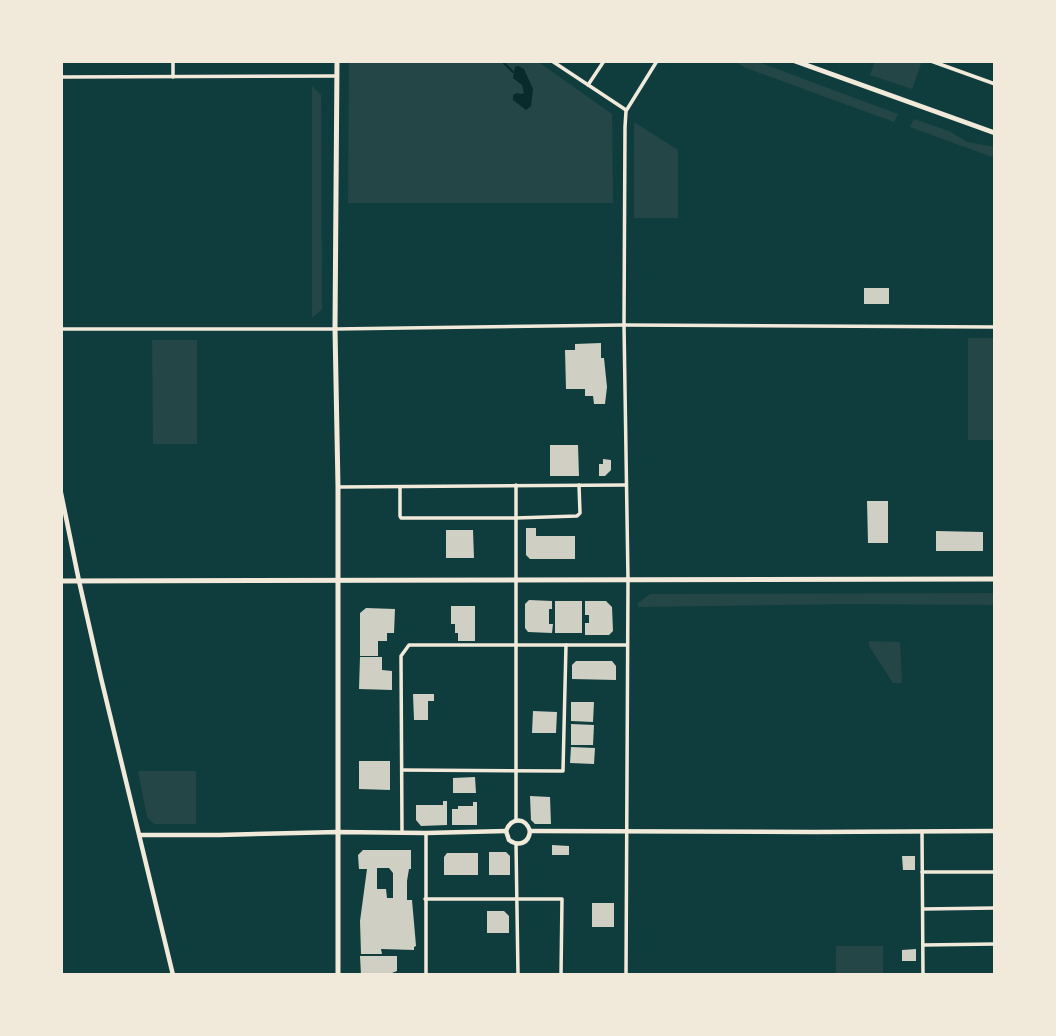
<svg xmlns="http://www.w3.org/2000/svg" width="1056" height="1036" font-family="Quicksand,sans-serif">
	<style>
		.green { fill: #244646 }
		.water { fill: #0a2a2b }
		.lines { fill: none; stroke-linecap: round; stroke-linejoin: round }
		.stream { stroke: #0a2a2b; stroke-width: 2 }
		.building { fill: #cfcfc3; fill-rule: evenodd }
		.minor { stroke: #f1e9da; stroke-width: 3.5 }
		.tertiary { stroke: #f1e9da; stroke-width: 4.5 }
		.secondary { stroke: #f1e9da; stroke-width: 5 }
	</style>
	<rect width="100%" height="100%" fill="#0f3d3e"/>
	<g class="green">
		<polygon points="349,61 537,61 612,114 613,203 348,203"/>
		<polygon points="734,61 755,61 898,114 894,122 746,68"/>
		<polygon points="875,61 922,61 912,89 870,75"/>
		<polygon points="312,86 321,95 322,309 312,318"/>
		<polygon points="914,119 949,131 967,142 995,147 995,158 910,127"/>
		<polygon points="634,122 678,150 678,218 634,218"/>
		<rect x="968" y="338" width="27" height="102"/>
		<polygon points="152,340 197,340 197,444 153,444"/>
		<polygon points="995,593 995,605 850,604 638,607 638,603 650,594"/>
		<polygon points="869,641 900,642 902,683 893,683 869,646"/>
		<polygon points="138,771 196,771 196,824 154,824 147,817"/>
		<rect x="836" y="946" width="47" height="29"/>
	</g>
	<polygon class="water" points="518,66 524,69 533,89 531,106 526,110 513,100 513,95 517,93 521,94 524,93 522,85 513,78 515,67"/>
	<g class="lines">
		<polyline class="stream" points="502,61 513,72"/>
	</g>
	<g class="building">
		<rect x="864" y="288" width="25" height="16"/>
		<polygon points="601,343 601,358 604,358 607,387 605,404 594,404 593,396 585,396 585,389 566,389 565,350 575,350 575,344"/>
		<polygon points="550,445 578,445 579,476 550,476"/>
		<polygon points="603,459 611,460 611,470 605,476 599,476 599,464 603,464"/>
		<polygon points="867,501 888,501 888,543 868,543"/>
		<polygon points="526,528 536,528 536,536 575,536 575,559 530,559 526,555"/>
		<polygon points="446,530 473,530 474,558 446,558"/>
		<polygon points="936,531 983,532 983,551 936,551"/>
		<polygon points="529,600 552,601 552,609 549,609 549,624 553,624 552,633 528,632 525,628 525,604"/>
		<rect x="555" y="601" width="27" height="32"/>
		<polygon points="585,601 606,601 612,607 613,631 609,635 585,635 585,623 589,623 589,615 585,615"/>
		<polygon points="451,606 475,606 475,641 458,641 458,633 455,633 455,624 451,624"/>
		<polygon points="366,608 395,609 394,633 387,633 387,641 378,641 378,656 360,656 360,613"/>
		<polygon points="360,657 382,657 382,670 392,671 392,690 359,689"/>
		<polygon points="576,661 612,661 616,666 616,680 572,679 572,665"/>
		<polygon points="413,694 434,694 434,701 428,701 428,720 414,720"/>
		<polygon points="571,702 594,702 593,722 571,721"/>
		<polygon points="533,711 557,712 556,733 532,733"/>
		<polygon points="571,724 594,725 593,745 571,745"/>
		<polygon points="571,747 595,748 594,764 570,763"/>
		<polygon points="359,761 390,761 390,790 359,789"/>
		<polygon points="475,777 476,793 453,793 453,778"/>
		<polygon points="530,796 550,797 551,824 535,824 531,820"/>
		<polygon points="443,801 447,801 447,825 421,826 416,820 416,805 443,805"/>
		<polygon points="473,802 477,802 477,825 452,825 452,809 458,809 458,806 473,806"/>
		<polygon points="552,845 569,846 569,855 552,855"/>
		<path d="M363 850H411V869H409L407 881V900H412L415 934 416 946 414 947V950L381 949 382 954H361L360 921 367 869H359L358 855ZM377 868H389L393 873V898H387L386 889H377Z"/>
		<polygon points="489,852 506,852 510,856 510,875 489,875"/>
		<polygon points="447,853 478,853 478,875 444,875 444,857"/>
		<polygon points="902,856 915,856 915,870 903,870"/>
		<rect x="592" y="903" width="22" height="24"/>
		<polygon points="487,911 504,911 509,916 509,933 487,933"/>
		<polygon points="916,949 916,961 902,961 902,950"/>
		<polygon points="360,956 397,956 397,971 392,973 392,975 361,975"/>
	</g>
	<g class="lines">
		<g class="minor">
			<polyline points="552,61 626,110"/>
			<polyline points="931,61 995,84"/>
			<polyline points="61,77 337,76"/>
			<polyline points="173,77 173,61"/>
			<polyline points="588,85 604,61"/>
			<polyline points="61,329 335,329 624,325 995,327"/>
			<polyline points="516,485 516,820"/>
			<polyline points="338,487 625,485"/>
			<polyline points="400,487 400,516 401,518 516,518 577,516 580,513 579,485"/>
			<polyline points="402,770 563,771 566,645"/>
			<polyline points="922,831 923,975"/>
			<polyline points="402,832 401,656 409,645 626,645"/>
			<polyline points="516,844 518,975"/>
			<polyline points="922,872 995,872"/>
			<polyline points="425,899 562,899 561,975"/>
			<polyline points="923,909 995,908"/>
			<polyline points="923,945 995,944"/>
			<polyline points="426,975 426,833"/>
			<polyline points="626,975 628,579 624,325 625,127 626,111 657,61"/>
		</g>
		<g class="tertiary">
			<polyline points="61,493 79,581 101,678 173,975"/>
			<path d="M506 831 509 840C519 847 529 843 530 831"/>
			<path d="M506 831C511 817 526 817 530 831"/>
			<polyline points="530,831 814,832 995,831"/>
			<polyline points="140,835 219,835 338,832 426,833 506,831"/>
		</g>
		<g class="secondary">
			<polyline points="337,61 335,329 338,487 338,975"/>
			<polyline points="795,61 995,133"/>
			<polyline points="61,581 995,579"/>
		</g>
	</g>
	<rect width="1056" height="1036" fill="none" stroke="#f1e9da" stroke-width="126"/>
</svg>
